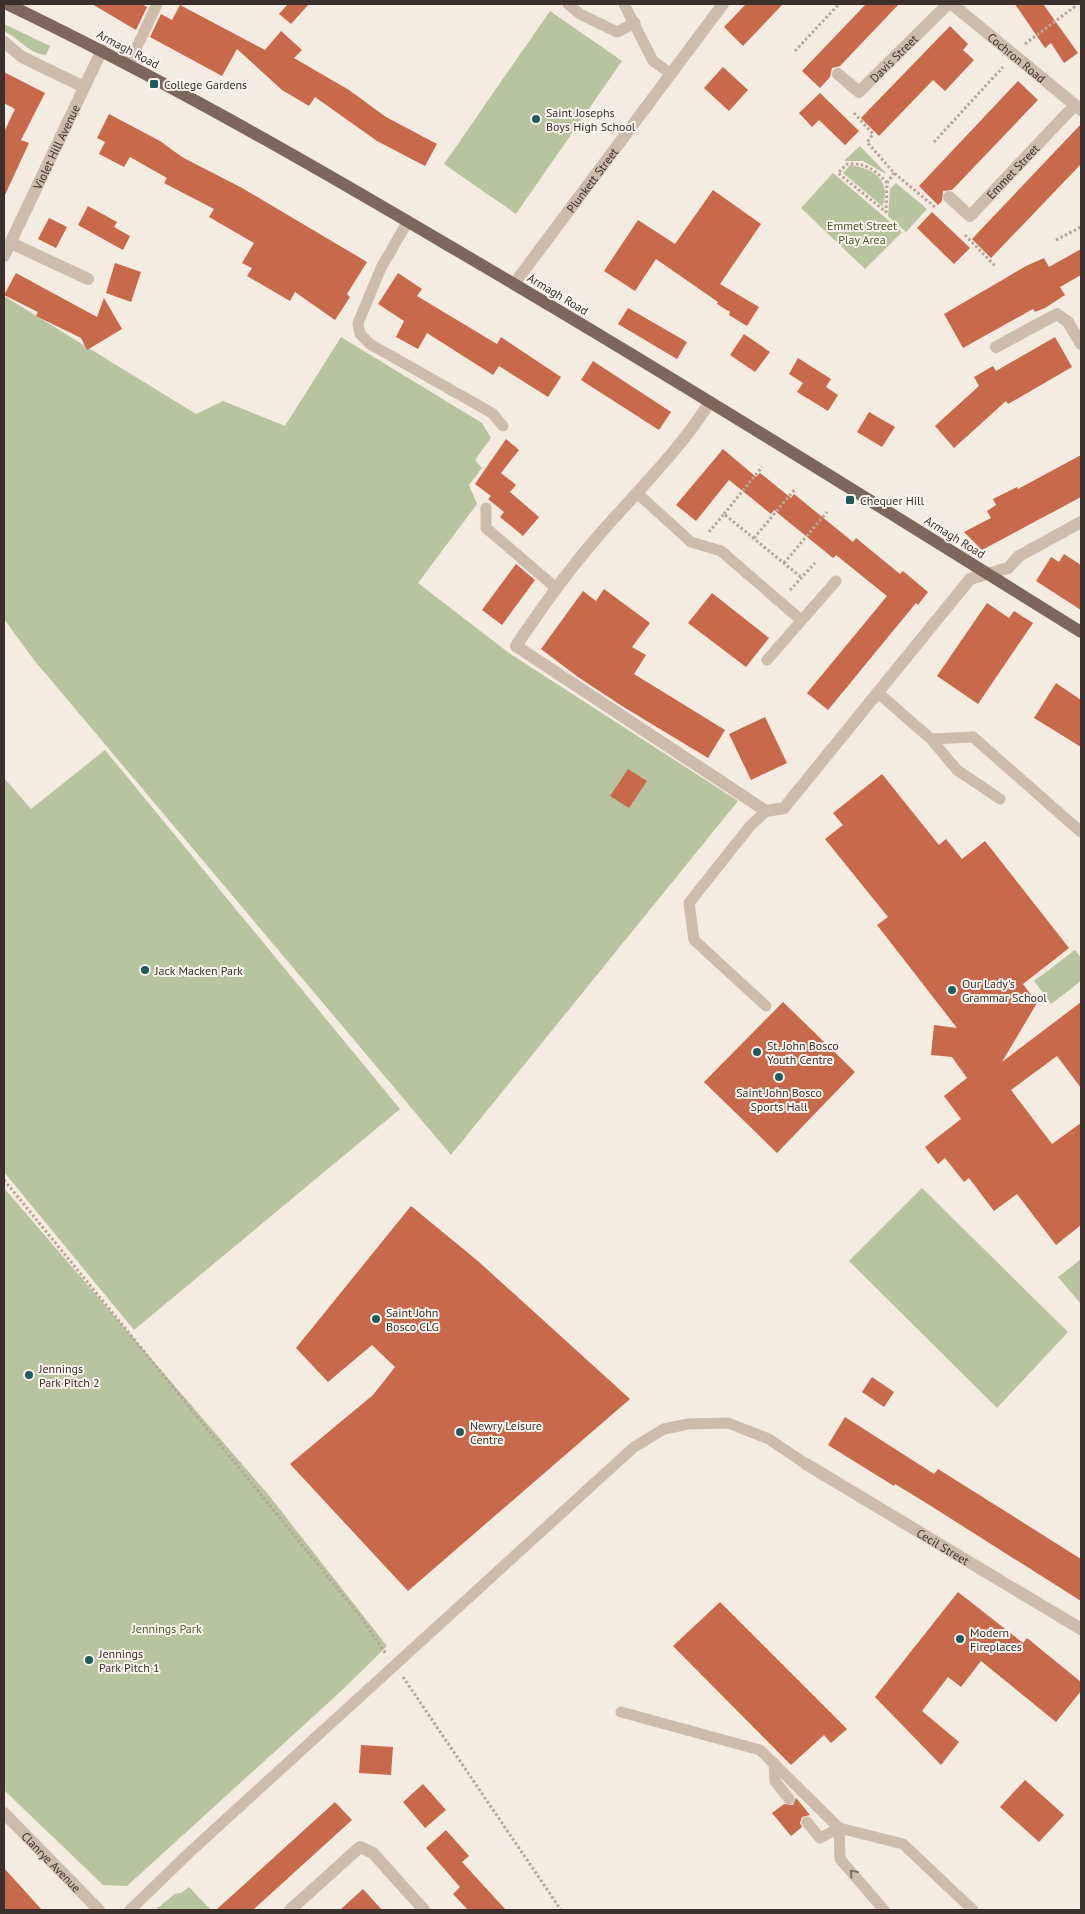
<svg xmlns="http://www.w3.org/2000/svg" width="1085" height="1914" font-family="'PT Sans',sans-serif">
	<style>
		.green { fill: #b8c4a0 }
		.building { fill: #c8694b }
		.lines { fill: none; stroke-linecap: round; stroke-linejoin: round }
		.path { stroke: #b9a596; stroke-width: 3; stroke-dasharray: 2.5 2.5; stroke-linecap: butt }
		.service { stroke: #cdbbac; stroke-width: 11 }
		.minor { stroke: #cdbbac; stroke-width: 12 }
		.primary { stroke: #7d675c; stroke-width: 12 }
		.oneway { stroke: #7d6f65 }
		.poi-dot { fill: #1f5a5e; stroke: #fbf5ee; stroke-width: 2 }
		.labels { text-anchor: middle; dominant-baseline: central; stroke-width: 4; stroke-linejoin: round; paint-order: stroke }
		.street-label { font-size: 12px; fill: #3b302b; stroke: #fbf5ee }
		.poi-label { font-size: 12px; fill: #3b302b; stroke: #fbf5ee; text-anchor: start }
		.park-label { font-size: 12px; fill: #4a5a2e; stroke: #fbf5ee }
	</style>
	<rect width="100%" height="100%" fill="#f4ebe1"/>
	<g class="green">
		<polygon points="550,11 622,61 516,214 444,164"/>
		<path d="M4 24 50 46 46 55C30 54 18 38 4 31Z"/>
		<polygon points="860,146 885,172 886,174 863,161 844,161"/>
		<path d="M850 165C867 168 885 174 885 194 884 200 885 202 882 206L843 173Z"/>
		<polygon points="833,173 902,232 865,269 801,208"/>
		<polygon points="896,183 927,209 906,232 888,216 890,189"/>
		<polygon points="4,296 196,414 223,401 285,426 341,337 482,423 491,438 475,460 482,468 469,485 477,504 418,583 509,653 738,801 451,1155 34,660 4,619"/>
		<polygon points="105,750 400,1109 134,1330 4,1172 4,778 31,809"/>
		<polygon points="1075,950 1081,958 1081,981 1051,1004 1034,981"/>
		<polygon points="4,1188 267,1493 387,1646 338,1694 127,1886 103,1885 4,1790"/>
		<polygon points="922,1188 1068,1332 997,1408 849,1261"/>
		<polygon points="1081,1259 1081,1304 1058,1277"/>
		<polygon points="189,1887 211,1910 155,1910 175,1894 181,1893"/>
	</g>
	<g class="building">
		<polygon points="92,4 142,4 147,7 136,30"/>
		<polygon points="288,4 309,4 291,24 279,14"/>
		<polygon points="746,4 783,4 743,46 724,27"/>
		<polygon points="866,4 899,4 840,66 832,68 830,77 820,88 802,71"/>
		<polygon points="1015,4 1043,4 1078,53 1064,63 1051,43 1045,48"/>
		<polygon points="180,5 265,50 281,31 302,50 294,58 349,90 386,117 437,144 425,166 377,141 315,97 309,106 282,90 237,49 222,76 150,37 161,14 172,20"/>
		<polygon points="950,26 968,44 963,50 974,60 945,91 933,80 879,136 861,118"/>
		<polygon points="723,67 748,90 729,111 704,88"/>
		<polygon points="4,72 45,93 21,140 29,143 4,197 4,132 15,109 4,103"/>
		<polygon points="1018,81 1038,100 952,190 943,191 942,201 938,205 919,186"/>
		<polygon points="820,93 859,131 845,145 819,120 812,127 799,113"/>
		<polygon points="109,114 160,141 182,157 242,188 367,262 347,294 350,297 335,320 295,292 290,301 247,276 252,268 242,263 254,243 209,217 214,209 164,183 167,178 130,157 124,167 99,154 105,142 97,138"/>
		<polygon points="1081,124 1081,164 991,258 972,239"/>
		<polygon points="713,190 761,224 720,284 759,307 747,326 729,315 730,312 717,304 718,302 656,259 635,291 604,271 638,220 675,244"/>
		<polygon points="88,206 117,222 114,227 130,236 123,250 78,225"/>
		<polygon points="932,212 970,248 954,264 917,228"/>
		<polygon points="49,218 67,227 56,248 38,239"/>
		<polygon points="1081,249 1081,275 1060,287 1065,295 1045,308 1035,312 1033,309 963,348 944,314 1026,266 1044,258 1049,267"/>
		<polygon points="115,263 141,272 131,302 106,293"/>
		<polygon points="16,273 97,317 104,298 122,329 87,350 81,338 36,316 38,312 4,295"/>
		<polygon points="398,273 422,289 417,296 497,344 501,337 561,377 548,397 499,366 493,375 427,333 418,349 396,337 404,321 378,304"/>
		<polygon points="628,308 687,342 677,359 618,324"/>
		<polygon points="744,334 770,352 755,372 730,355"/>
		<polygon points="1055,337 1072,367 1008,404 1006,401 954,448 935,426 979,386 974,377 993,366 996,371"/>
		<polygon points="798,358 831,379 826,387 838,395 828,411 797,392 803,383 789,374"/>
		<polygon points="593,361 671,412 659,430 581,380"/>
		<polygon points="869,412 895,427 882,447 857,432"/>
		<polygon points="506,439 519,450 501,473 516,485 510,492 539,517 523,536 500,517 504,512 488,499 491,496 475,484"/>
		<polygon points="723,449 756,477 760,473 791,498 794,494 853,542 856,538 900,574 903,571 928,592 918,605 916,603 828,710 807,693 887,596 836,555 833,558 774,510 771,514 729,480 696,521 676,505"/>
		<polygon points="1081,455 1081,497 982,550 964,532 991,518 987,511 996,505 993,499 1017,487 1018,489"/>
		<polygon points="1064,554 1081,565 1081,610 1036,581 1051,557 1059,562"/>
		<polygon points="516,564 535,580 502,625 482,610"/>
		<polygon points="604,589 650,623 632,647 646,655 634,674 725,730 708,758 622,706 578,677 541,649 583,591 596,601"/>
		<polygon points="712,593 769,638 746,667 688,623"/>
		<polygon points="987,603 1009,618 1014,611 1033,623 978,704 937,676"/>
		<polygon points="1056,683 1081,700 1081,747 1034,718"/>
		<polygon points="765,717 787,763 751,780 729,734"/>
		<polygon points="628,769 647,781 629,808 610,796"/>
		<polygon points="882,774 939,845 946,839 962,859 985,841 1069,948 1023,984 1037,1003 1002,1062 1081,1002 1081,1088 1057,1056 1011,1090 1052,1144 1081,1123 1081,1225 1056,1245 1017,1194 994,1211 969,1178 964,1182 945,1158 938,1164 925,1147 961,1119 944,1096 967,1078 952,1057 931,1055 934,1025 957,1028 877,925 888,917 825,839 843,825 833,813"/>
		<polygon points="783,1002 855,1072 777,1153 704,1082"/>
		<polygon points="411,1206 479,1262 630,1399 408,1591 290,1464 373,1395 395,1367 372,1345 328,1382 296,1348"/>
		<polygon points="872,1377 894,1392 884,1407 862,1392"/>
		<polygon points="845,1417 934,1474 938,1469 1081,1559 1081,1601 923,1501 895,1484 894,1486 828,1445"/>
		<polygon points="958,1592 1023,1643 1027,1638 1081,1682 1081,1691 1056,1722 981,1661 961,1687 948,1677 922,1711 959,1742 941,1765 875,1697"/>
		<polygon points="720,1602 847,1729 831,1743 824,1735 791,1765 673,1646"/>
		<polygon points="361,1745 393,1747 391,1775 359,1773"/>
		<polygon points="1025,1780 1064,1815 1039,1842 1000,1807"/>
		<polygon points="423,1784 446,1810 425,1828 403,1802"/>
		<polygon points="796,1798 810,1815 802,1817 800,1823 802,1827 791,1836 772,1813 784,1804 793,1805"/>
		<polygon points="335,1802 352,1820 253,1910 216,1910"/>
		<polygon points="446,1830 469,1856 462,1862 506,1910 468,1910 453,1894 460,1887 426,1848"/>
		<polygon points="4,1868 42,1910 4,1910"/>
		<polygon points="363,1889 382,1910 340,1910"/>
	</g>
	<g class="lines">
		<g class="path">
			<polyline points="1025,44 1077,5"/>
			<polyline points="795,51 839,4"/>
			<polyline points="854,113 873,134 867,142 894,173 935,207"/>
			<polyline points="934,142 1003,67"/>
			<path d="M887 183C876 170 864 162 847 164L838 173 886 212 887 183 894 173"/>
			<polyline points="965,235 996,267"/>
			<polyline points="1056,240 1081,227"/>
			<polyline points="724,514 762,467"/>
			<polyline points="709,532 724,514 802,578"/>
			<polyline points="754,538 796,488"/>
			<polyline points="784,563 827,512"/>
			<polyline points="790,590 815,563"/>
			<polyline points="4,1180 360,1616 386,1654"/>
			<polyline points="403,1677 561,1910"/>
		</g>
		<g class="service">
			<polyline points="568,4 580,14 617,32 635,23"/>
			<polyline points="624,4 653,61 670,73"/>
			<polyline points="129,64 157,4"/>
			<polyline points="408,221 381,268 358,323 360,334 370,344 492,413 503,426"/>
			<polyline points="638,494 691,542 721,551 801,620"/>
			<polyline points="486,508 486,528 556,588"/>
			<polyline points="767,660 836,581"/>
			<polyline points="877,692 931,739 957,770 1000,799"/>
			<polyline points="931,739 973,737 1081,832"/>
			<polyline points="766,1006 694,940 689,903 750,826 766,811"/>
			<polyline points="621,1712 760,1750 839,1828 903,1844 973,1910"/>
			<polyline points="774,1763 775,1781 789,1799"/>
			<polyline points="807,1822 820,1838 839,1828 840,1859 884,1910"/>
			<polyline points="130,1910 191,1851 634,1447 664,1429 688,1424 728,1423 769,1439 806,1464"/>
		</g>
		<g class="minor">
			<path id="s1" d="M952 4 1081 110"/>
			<polyline points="4,42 22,57 84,87"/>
			<path id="s2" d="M838 74 859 92 948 4"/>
			<path id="s3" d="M949 197 970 216 1075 105"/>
			<polyline points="11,243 88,279"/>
			<path id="s4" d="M4 256 102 50"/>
			<path id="s5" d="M514 284 723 4"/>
			<polyline points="996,347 1057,314 1068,322 1081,344"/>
			<path d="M710 402C679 451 638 490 600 534 569 569 542 607 516 646L766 811 784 808 970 579 1008 568 1019 556 1081 522"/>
			<path id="s6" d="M806 1464 1081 1629"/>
			<path id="s7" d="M4 1813 99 1910"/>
			<polyline points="290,1910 360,1847 373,1853 424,1910"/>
		</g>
		<path class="primary" d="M7 4C157 76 302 159 446 244 660 369 871 501 1081 632"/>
	</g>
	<defs><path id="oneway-chevron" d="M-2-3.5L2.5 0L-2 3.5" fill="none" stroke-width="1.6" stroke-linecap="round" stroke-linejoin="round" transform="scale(1.25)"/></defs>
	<use class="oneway" href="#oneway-chevron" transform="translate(853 1873) rotate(-131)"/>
	<g class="poi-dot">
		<rect x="149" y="79" width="10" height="10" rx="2.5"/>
		<circle cx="536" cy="119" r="5"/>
		<rect x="845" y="495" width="10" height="10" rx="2.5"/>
		<circle cx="145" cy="970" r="5"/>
		<circle cx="952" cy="990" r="5"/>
		<circle cx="757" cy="1052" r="5"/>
		<circle cx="779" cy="1077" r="5"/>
		<circle cx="376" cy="1319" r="5"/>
		<circle cx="29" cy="1375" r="5"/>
		<circle cx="460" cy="1432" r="5"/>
		<circle cx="960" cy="1639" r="5"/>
		<circle cx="89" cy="1660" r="5"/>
	</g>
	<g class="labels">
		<g class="street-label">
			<text transform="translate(128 49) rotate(28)">Armagh Road</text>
			<text stroke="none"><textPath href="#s1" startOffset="84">Cochron Road</textPath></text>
			<text stroke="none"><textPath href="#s2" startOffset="76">Davis Street</textPath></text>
			<text stroke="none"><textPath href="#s4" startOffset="121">Violet Hill Avenue</textPath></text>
			<text stroke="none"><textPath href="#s3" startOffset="90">Emmet Street</textPath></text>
			<text stroke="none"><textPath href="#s5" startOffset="130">Plunkett Street</textPath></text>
			<text transform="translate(558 294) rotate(31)">Armagh Road</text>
			<text transform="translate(955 537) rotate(32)">Armagh Road</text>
			<text stroke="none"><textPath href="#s6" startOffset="160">Cecil Street</textPath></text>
			<text stroke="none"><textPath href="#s7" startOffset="68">Clanrye Avenue</textPath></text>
		</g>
		<g class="poi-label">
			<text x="164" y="84">College Gardens</text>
			<text x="546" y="112">Saint Josephs<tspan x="546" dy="14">Boys High School</tspan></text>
			<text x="860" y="500">Chequer Hill</text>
			<text x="155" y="970">Jack Macken Park</text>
			<text x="962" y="983">Our Lady's<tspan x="962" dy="14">Grammar School</tspan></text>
			<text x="767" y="1045">St. John Bosco<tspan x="767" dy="14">Youth Centre</tspan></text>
			<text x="779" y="1092" text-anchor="middle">Saint John Bosco<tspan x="779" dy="14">Sports Hall</tspan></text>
			<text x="386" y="1312">Saint John<tspan x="386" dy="14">Bosco CLG</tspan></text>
			<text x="39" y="1368">Jennings<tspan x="39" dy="14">Park Pitch 2</tspan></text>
			<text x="470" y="1425">Newry Leisure<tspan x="470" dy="14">Centre</tspan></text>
			<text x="970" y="1632">Modern<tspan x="970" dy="14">Fireplaces</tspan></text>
			<text x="99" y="1653">Jennings<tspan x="99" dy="14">Park Pitch 1</tspan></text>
		</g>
		<g class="park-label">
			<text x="862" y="225">Emmet Street<tspan x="862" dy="14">Play Area</tspan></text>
			<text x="167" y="1628">Jennings Park</text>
		</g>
	</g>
	<rect width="1085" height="1914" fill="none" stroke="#3b302b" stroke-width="10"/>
</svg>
